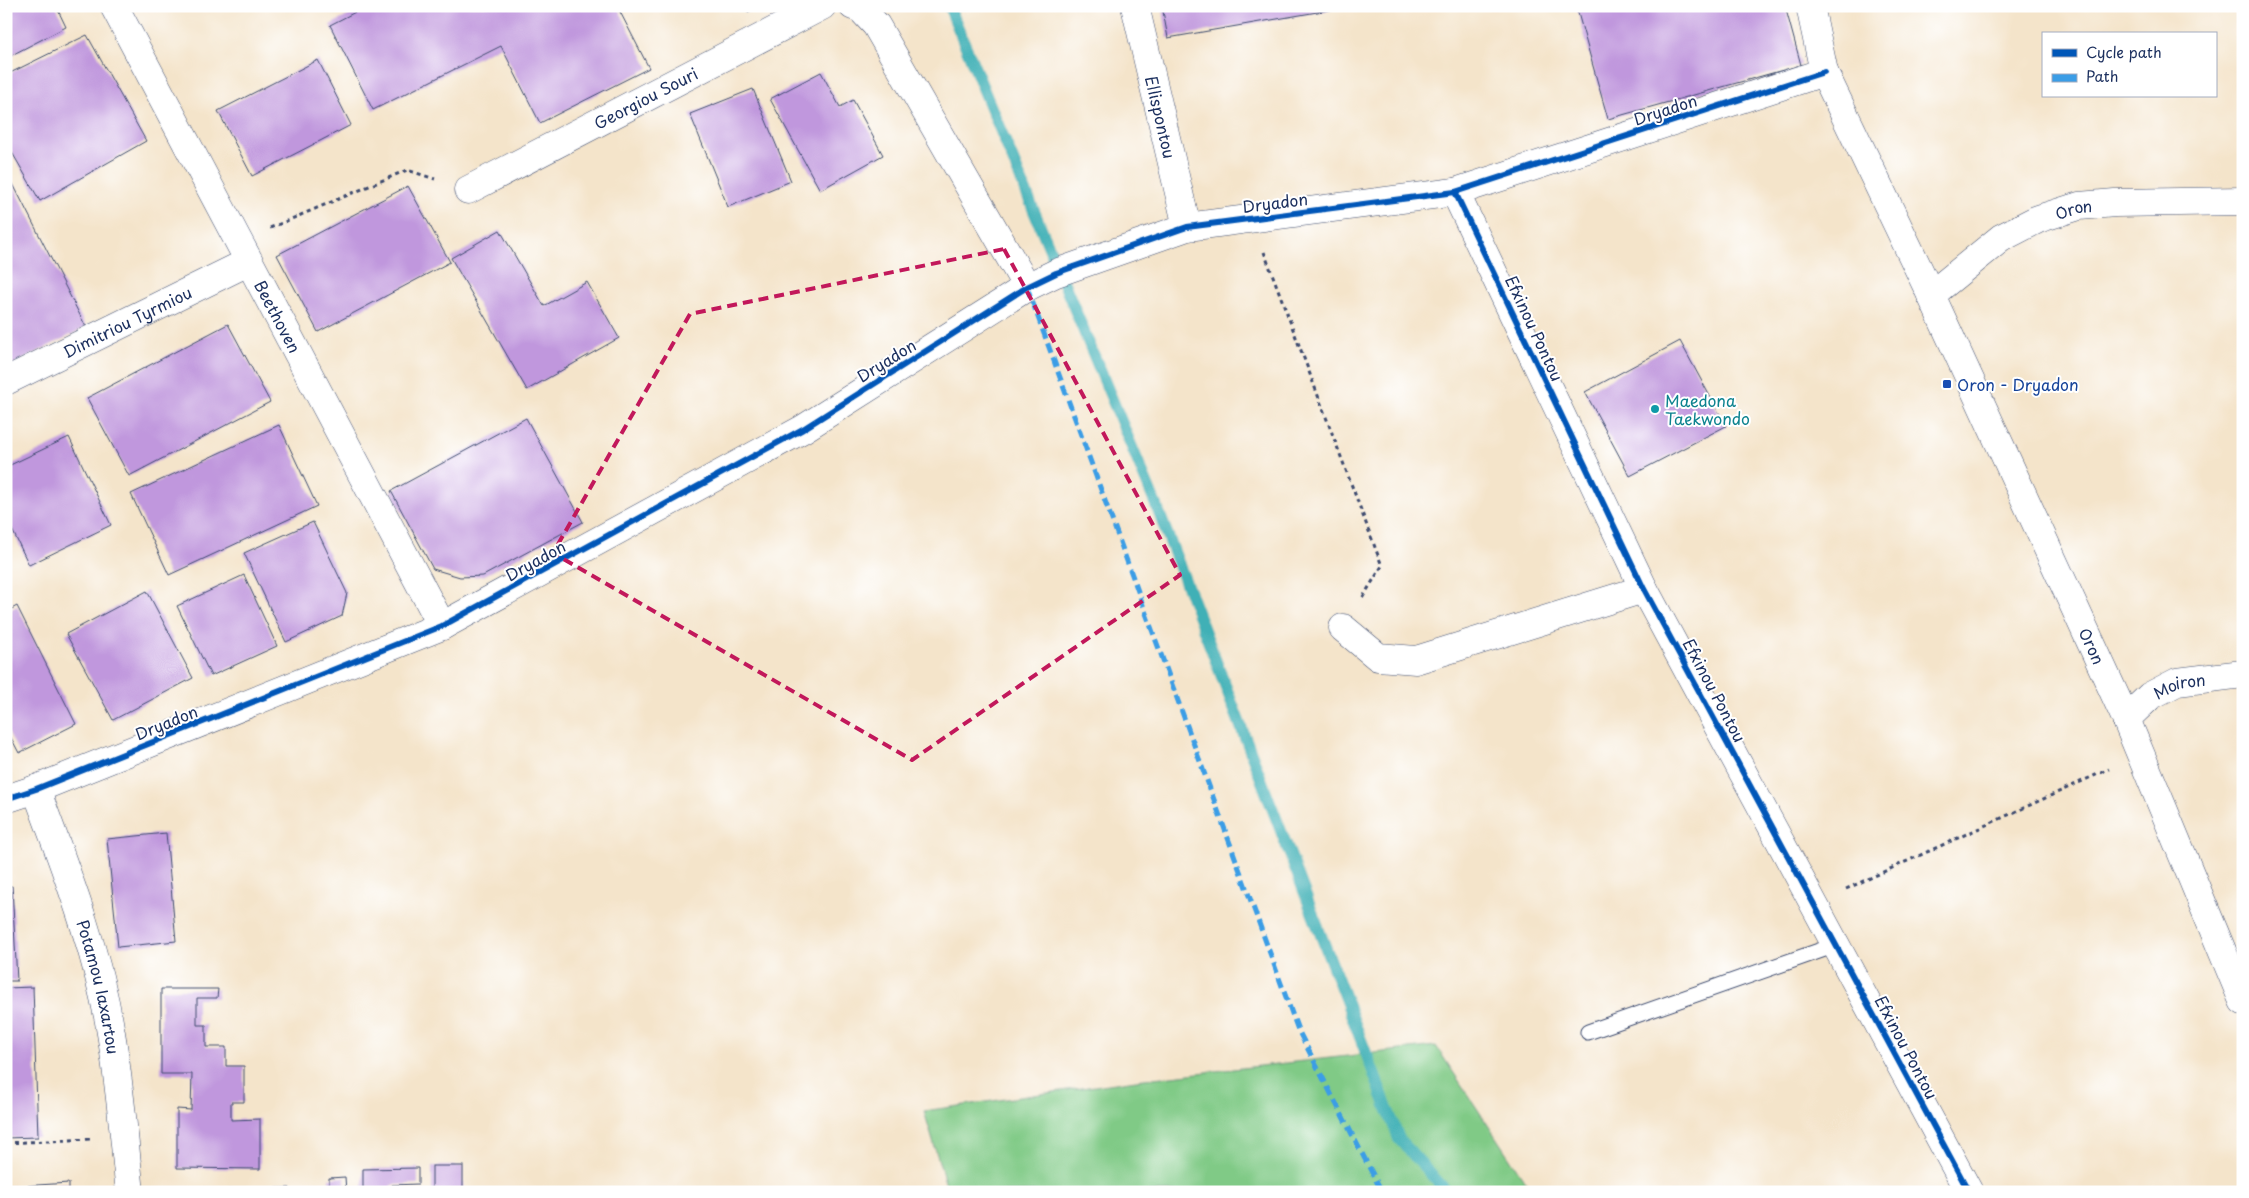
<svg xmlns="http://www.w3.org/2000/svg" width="2249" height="1198" font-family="'Playpen Sans',sans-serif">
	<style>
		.green { fill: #80ca86; stroke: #4e7c72 }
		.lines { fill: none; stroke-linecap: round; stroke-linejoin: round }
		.stream { stroke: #3fb0b6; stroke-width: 12 }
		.building { fill: #c097dd }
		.lane-casing { stroke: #3c4a6e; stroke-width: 17 }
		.street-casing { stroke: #3c4a6e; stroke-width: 29 }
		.path { stroke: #3c4a6e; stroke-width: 3; stroke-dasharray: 4 4; stroke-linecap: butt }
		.lane { stroke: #fff; stroke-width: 15 }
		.street { stroke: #fff; stroke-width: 28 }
		.quiet { stroke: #3b9de6; stroke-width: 5; stroke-dasharray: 10 5; stroke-linecap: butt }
		.cycleway-casing { stroke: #fff; stroke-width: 9 }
		.cycleway { stroke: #0057b8; stroke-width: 6 }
		.marked { fill: none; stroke: #c2185b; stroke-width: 4; stroke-dasharray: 10 6; stroke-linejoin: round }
		.transit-dot { fill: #1a4fb4; stroke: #fff; stroke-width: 2 }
		.culture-dot { fill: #0f9aa8; stroke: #fff; stroke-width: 2 }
		.labels { text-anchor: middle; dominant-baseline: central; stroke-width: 4; stroke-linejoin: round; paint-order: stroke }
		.street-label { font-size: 16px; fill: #1b2f5e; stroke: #fff }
		.transit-label { font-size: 16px; fill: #164399; stroke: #fff; text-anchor: start }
		.culture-label { font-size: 16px; fill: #0d838f; stroke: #fff; text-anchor: start }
	</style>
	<rect width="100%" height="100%" fill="#fff"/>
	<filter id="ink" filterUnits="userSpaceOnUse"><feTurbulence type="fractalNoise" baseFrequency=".02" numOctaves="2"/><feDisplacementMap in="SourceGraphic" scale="10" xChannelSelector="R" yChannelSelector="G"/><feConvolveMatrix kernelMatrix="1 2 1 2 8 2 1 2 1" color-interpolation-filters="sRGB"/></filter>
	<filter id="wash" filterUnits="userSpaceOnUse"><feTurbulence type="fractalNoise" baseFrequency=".0096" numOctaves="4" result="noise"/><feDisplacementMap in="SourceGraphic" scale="20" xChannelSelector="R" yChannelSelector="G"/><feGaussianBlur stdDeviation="1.12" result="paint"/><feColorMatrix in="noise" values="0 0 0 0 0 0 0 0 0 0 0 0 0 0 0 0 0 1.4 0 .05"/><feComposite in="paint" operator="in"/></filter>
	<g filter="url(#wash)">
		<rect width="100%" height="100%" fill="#f4e4ca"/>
		<polygon class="green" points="1436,1046 1532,1192 948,1192 924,1111 1136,1080"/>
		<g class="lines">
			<polyline class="stream" points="949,6 1158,510 1399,1139 1447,1192"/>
		</g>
		<g id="blocks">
			<g class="building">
				<polygon points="6,6 56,6 66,27 6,58"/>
				<polygon points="367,6 617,6 649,68 540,123 501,46 373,110 330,25"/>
				<polygon points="745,6 759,6 748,12"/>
				<polygon points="1162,6 1346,6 1346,7 1168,38"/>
				<polygon points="1576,6 1785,6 1801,65 1608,119"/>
				<polygon points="87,35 146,141 40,201 6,142 6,75"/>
				<polygon points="318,60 351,125 252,176 218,111"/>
				<polygon points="821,72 840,107 853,100 883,155 820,190 770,99"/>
				<polygon points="753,89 791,181 728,207 690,114"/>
				<polygon points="13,184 86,327 6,368 6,188"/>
				<polygon points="408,186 450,262 318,332 277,255"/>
				<polygon points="500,230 544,306 587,282 619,338 527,390 451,258"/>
				<polygon points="228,324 270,402 129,476 87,398"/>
				<polygon points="1680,341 1726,426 1630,476 1585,392"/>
				<polygon points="526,418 583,522 483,576 460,577 433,569 391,491"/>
				<polygon points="279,425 317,506 169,575 131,494"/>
				<polygon points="69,437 111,525 29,565 6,517 6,467"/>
				<polygon points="313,522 347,593 342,616 286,642 244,553"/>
				<polygon points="244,575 277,646 211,676 177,606"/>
				<polygon points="147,591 193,678 113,720 66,634"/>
				<polygon points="17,606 76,724 19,753 6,728 6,612"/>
				<polygon points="166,833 176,941 118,947 107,839"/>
				<polygon points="6,886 12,886 17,981 6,981"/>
				<polygon points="33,987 38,1137 6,1138 6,988"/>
				<polygon points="161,989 218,989 217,998 197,998 197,1025 206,1025 206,1047 226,1047 226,1066 244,1066 244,1102 231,1102 231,1120 260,1119 260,1169 177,1168 177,1109 191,1110 192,1074 161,1074"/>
				<rect x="432" y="1166" width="31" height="26"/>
				<polygon points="418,1168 418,1184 392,1185 393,1192 363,1192 363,1169"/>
				<polygon points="345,1177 346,1192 329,1192 329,1178"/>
				<polygon points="69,1183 69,1192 6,1192 6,1187"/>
				<polygon points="290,1188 290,1192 204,1192 204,1190"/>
				<polygon points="697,1189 697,1192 642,1192 642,1190"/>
			</g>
		</g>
	</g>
	<g filter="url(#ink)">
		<use href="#blocks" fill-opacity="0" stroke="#3c4a6e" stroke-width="1"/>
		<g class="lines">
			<defs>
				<polyline id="lane" points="1588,1032 1836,945"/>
				<g id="street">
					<path id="s1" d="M114 6 442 626"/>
					<polyline points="853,6 861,9 876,25 1027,287"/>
					<path id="s2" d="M1135 6 1187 227"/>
					<path id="s3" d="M1810 6 1824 72 1931 295 2126 719 2243 1001"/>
					<path id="s4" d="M468 190 822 6"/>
					<polyline points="1455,192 1644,589 1969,1192"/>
					<path id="s5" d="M1931 295 2001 238 2038 219 2079 206 2115 203 2243 201"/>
					<path id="s6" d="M6 381 248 262"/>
					<polyline points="1343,628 1378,657 1416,660 1644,589"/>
					<path id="s7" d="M2126 719 2150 696 2177 682 2243 674"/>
					<path id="s8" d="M36 789C65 868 97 949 111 1033 120 1085 124 1139 130 1192"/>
					<polyline points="6,799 36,789 442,626 803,429 1027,287 1056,273 1187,227 1455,192 1824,72"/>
				</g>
			</defs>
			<use href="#lane" class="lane-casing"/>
			<use href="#street" class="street-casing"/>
			<g class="path">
				<polyline points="270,228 407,170 435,179"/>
				<polyline points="1264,252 1382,566 1361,600"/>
				<polyline points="1846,889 2109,769"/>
				<polyline points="6,1143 90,1139"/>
			</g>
			<use href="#lane" class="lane"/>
			<use href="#street" class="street"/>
			<polyline class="quiet" points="1027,287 1298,1030 1382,1192"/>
			<defs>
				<g id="cycleway">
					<polyline points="1455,192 1644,589 1969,1192"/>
					<polyline points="6,799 36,789 442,626 803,429 1027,287 1056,273 1187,227 1455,192 1824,72"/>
				</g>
			</defs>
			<use href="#cycleway" class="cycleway-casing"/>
			<use href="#cycleway" class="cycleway"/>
		</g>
	</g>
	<path class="marked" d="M1004 249 1180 575 912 760 553 553 690 314Z"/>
	<rect class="transit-dot" x="1942" y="379" width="10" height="10" rx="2.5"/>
	<circle class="culture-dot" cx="1655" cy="409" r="5"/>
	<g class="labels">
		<g class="street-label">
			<text stroke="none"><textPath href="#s4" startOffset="200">Georgiou Souri</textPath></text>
			<text transform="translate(1665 109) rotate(-18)">Dryadon</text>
			<text stroke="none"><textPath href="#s2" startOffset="114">Ellispontou</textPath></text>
			<text transform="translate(1275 202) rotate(-7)">Dryadon</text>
			<text stroke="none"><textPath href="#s5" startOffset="169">Oron</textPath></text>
			<text stroke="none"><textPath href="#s1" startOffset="351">Beethoven</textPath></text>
			<text stroke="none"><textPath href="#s6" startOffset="135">Dimitriou Tyrmiou</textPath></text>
			<text transform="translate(1535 328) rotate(65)">Efxinou Pontou</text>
			<text transform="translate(886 360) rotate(-32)">Dryadon</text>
			<text transform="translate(535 560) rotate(-29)">Dryadon</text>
			<text stroke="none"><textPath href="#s3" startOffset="701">Oron</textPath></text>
			<text stroke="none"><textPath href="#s7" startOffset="65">Moiron</textPath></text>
			<text transform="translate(1715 690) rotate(62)">Efxinou Pontou</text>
			<text transform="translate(166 722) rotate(-22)">Dryadon</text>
			<text stroke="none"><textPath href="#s8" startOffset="208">Potamou Iaxartou</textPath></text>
			<text transform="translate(1907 1047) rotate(62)">Efxinou Pontou</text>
		</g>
		<g class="transit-label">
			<text x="1957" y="384">Oron - Dryadon</text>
		</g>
		<g class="culture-label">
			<text x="1665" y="400">Maedona<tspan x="1665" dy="18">Taekwondo</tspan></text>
		</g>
	</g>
	<rect width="2249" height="1198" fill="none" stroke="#fff" stroke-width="25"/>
	<rect x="2042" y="32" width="175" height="65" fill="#ffffff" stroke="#a4acbf"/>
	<rect x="2052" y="49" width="25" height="8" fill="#0057b8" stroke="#a4acbf"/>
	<text x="2086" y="58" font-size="15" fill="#1b2f5e">Cycle path</text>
	<rect x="2052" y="74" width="25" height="8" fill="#3b9de6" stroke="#a4acbf"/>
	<text x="2086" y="82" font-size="15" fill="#1b2f5e">Path</text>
</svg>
